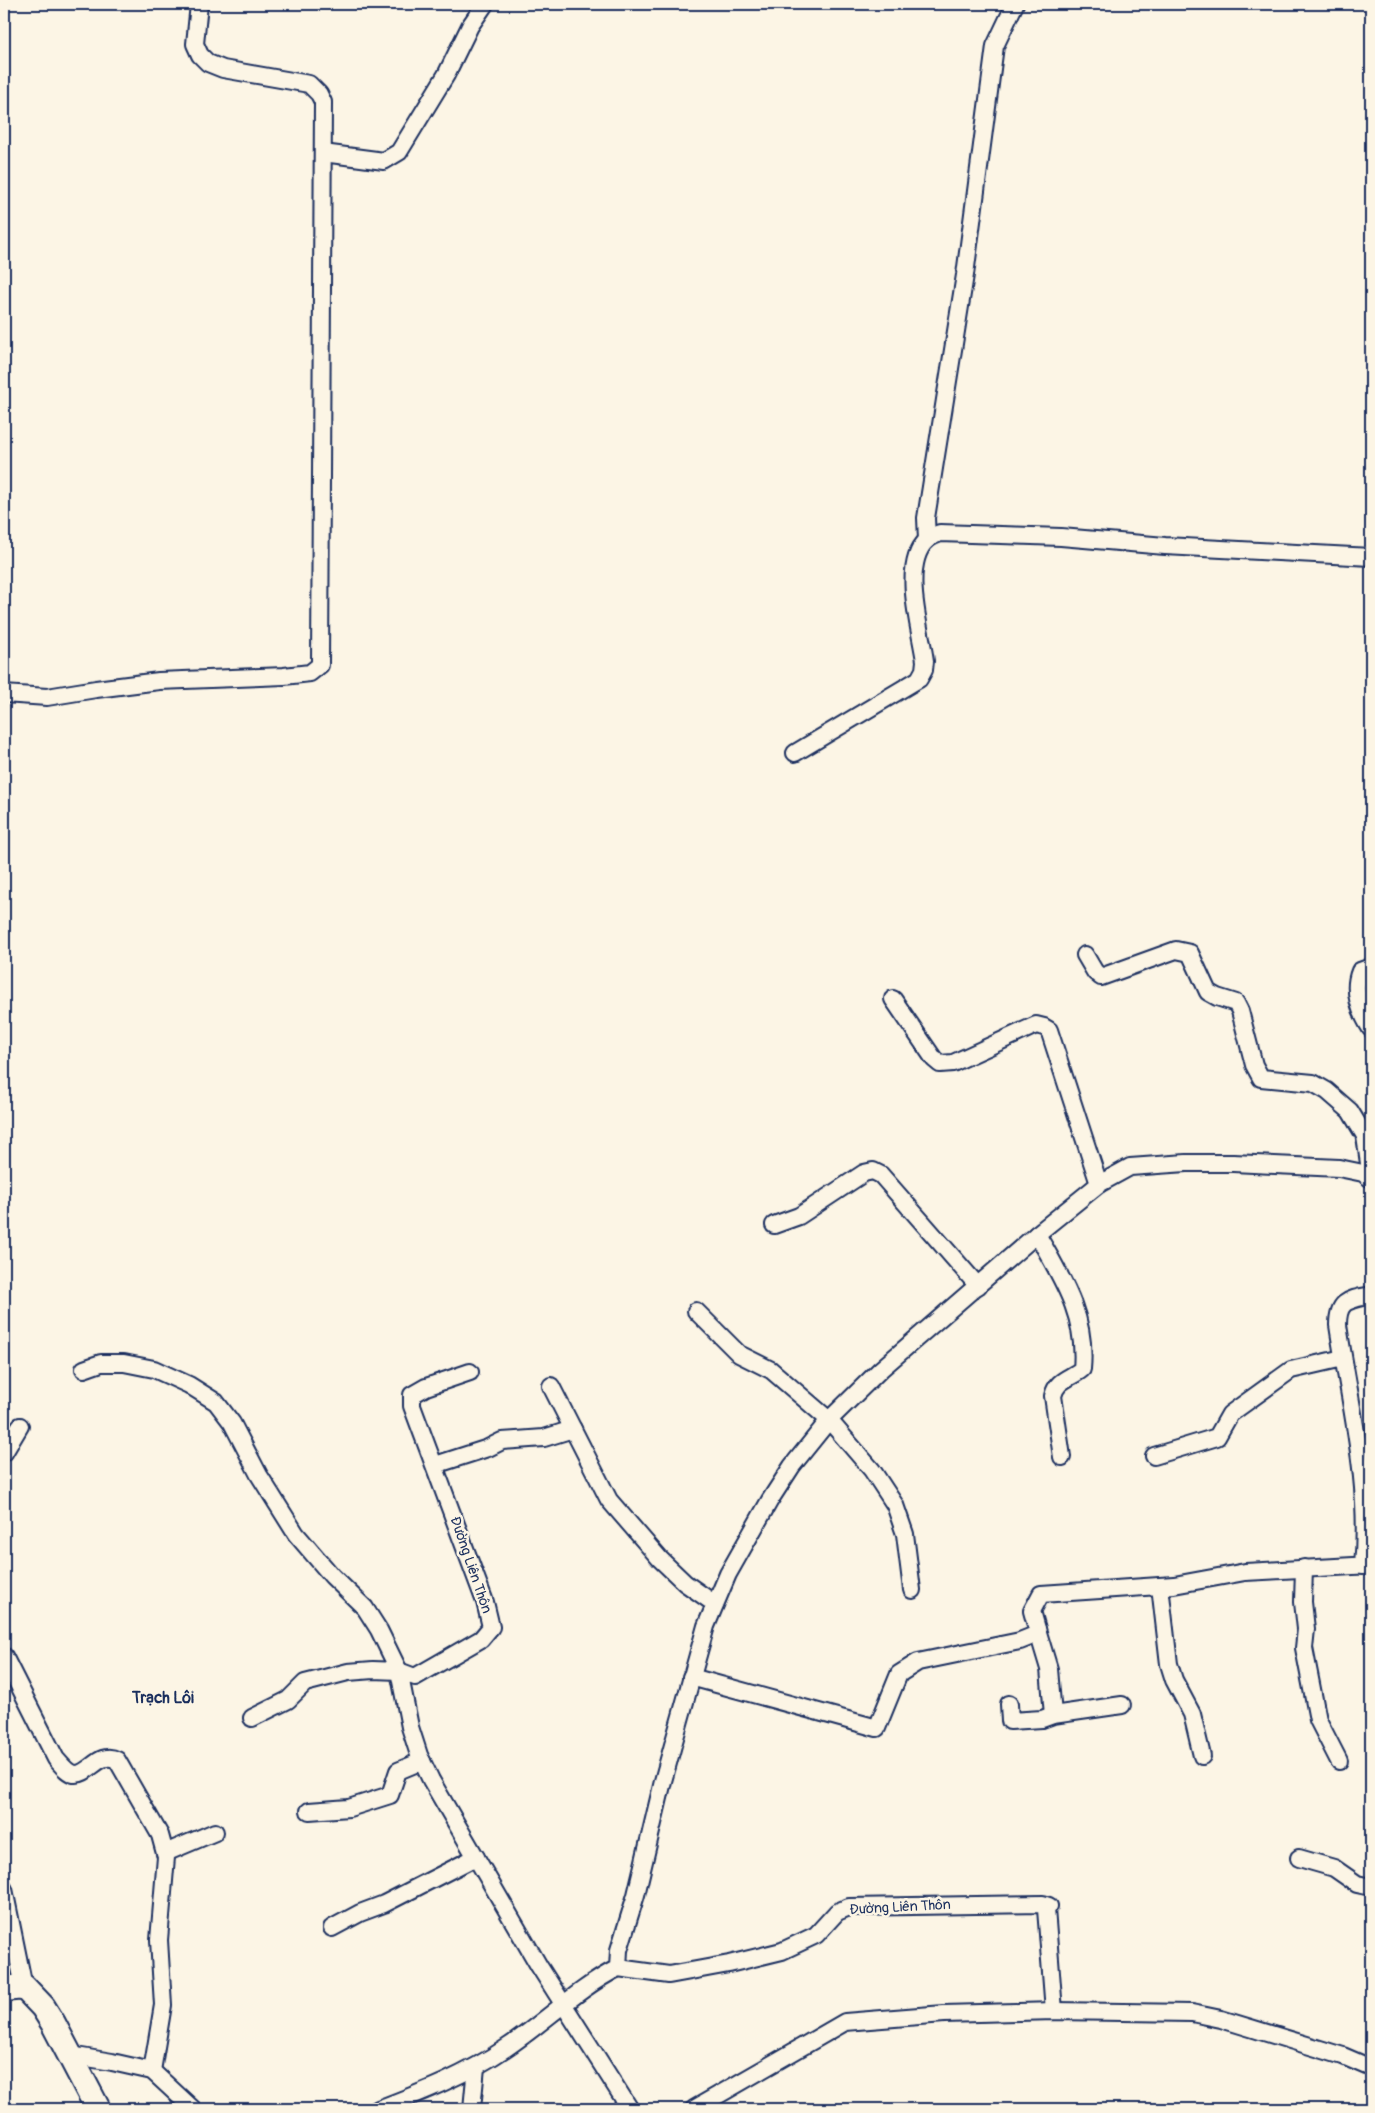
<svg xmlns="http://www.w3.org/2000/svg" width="1375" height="2113" font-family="Pangolin,sans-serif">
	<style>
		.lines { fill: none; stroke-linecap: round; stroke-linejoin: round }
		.street-casing { stroke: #1b2f5e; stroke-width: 20 }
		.secondary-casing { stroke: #1b2f5e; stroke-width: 28 }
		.street { stroke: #fcf5e5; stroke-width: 16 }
		.secondary { stroke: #fcf5e5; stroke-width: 24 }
		.labels { text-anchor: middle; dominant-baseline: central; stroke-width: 5; stroke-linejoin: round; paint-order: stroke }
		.street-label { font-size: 14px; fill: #1b2f5e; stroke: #fcf5e5 }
		.quarter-label { font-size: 16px; font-weight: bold; fill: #1b2f5e; stroke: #fcf5e5 }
	</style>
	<rect width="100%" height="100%" fill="#fcf5e5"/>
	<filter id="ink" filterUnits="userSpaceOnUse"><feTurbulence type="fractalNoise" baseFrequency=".02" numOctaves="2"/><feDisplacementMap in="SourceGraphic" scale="10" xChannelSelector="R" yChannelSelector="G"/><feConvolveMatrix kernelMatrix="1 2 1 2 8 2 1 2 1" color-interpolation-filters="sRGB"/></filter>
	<g filter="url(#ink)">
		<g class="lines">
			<defs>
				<g id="street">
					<polyline points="323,153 384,161 399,152 446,75 470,26 485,4"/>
					<polyline points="927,540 926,518 965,275 995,46 1015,4"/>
					<polyline points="4,694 47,697 96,689 159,681 284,676 310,673 320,665 323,102 319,94 309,84 223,69 208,63 200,55 195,44 199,4"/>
					<path d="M795 753 919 679 924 670 925 661C921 630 900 565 927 540 930 537 936 535 940 533L1061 537 1165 546 1371 557"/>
					<polyline points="1085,955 1095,972 1101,977 1176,950 1190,953 1208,992 1217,997 1236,1003 1240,1011 1254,1065 1261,1078 1313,1083 1327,1091 1350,1111 1365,1136 1371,1177"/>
					<path d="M1371 967 1360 971C1352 990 1360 1012 1371 1029"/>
					<polyline points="893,999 934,1059 940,1064 953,1063 1036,1025 1044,1027 1049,1030 1099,1184"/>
					<polyline points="774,1225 799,1216 864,1173 873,1171 881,1175 978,1286"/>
					<path d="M1037 1234C1062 1279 1087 1316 1082 1369 1070 1379 1057 1379 1053 1396L1062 1457"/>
					<polyline points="696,1311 739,1354 771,1370 829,1420 872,1470 895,1505 905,1534 912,1590"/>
					<polyline points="84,1369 101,1363 124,1363 154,1369 189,1385 216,1402 232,1423 259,1475 296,1534 332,1576 365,1608 379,1630 399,1671 410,1727 419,1755 431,1780 539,1966 630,2109"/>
					<polyline points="551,1386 609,1500 660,1559 685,1583 715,1604"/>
					<polyline points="4,1453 20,1426"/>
					<polyline points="1154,1456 1217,1437 1230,1414 1291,1370 1343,1358"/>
					<polyline points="435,1465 488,1448 502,1441 544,1438 573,1429"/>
					<path d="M1363 1566C1371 1484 1350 1405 1338 1325 1338 1299 1350 1300 1371 1295"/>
					<polyline points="1304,1568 1303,1602 1306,1629 1304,1648 1318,1720 1339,1761"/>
					<polyline points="1160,1586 1169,1664 1174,1680 1192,1714 1202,1756"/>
					<polyline points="1037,1629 1049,1669 1053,1715 1122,1705"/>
					<path d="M4 1656 56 1759C61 1764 67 1773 74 1774 89 1776 99 1750 117 1760L160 1835 166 1857 159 1940 163 2005 152 2071"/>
					<polyline points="691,1677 877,1728 899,1674 918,1662 1020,1641 1035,1635 1037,1629 1032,1611 1041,1594 1174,1585 1245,1572 1371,1565"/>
					<polyline points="1009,1704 1010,1721 1042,1719 1053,1715"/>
					<polyline points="252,1718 288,1700 305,1683 348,1672 373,1670 399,1671 415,1677 481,1639 491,1627 485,1602 412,1406 412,1395 426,1387 470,1372"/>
					<polyline points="309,1811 349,1808 390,1795 398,1771 422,1761"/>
					<polyline points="165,1853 215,1832"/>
					<polyline points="1299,1858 1334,1868 1357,1884 1371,1887"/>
					<polyline points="4,1889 24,1987"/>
					<polyline points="332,1928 360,1913 384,1904 476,1857"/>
					<polyline points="618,1968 669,1975 729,1964 782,1951 816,1935 837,1912 849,1907 1043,1904 1049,1906 1046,1909 1054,2011"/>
					<polyline points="70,2055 112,2062 152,2071 193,2109"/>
					<path d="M378 2109C423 2092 466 2075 506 2048 545 2022 577 1989 618 1968L619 1950 636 1895 663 1781 706 1626 728 1574 770 1500 792 1466 829 1420 881 1369 1037 1234 1099 1184 1130 1167 1186 1163H1233L1339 1168 1363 1173 1371 1179"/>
					<polyline points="472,2109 476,2067"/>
					<polyline points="694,2109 845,2022 944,2014 1054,2011 1192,2013 1221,2019 1343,2056 1371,2068"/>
				</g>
				<polyline id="secondary" points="4,1989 24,1987 43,2007 53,2023 98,2109"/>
			</defs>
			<use href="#street" class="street-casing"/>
			<use href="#secondary" class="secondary-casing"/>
			<use href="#street" class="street"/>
			<use href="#secondary" class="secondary"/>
		</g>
	</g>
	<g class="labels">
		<g class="street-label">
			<text transform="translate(471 1565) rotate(71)">Đường Liên Thôn</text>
			<text transform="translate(900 1907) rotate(-3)">Đường Liên Thôn</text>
		</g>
		<g class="quarter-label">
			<text x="163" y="1698">Trạch Lôi</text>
		</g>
	</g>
	<rect width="1375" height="2113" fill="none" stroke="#fcf5e5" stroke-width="20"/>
	<rect x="10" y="10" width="1355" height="2093" fill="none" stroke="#1b2f5e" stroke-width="2" filter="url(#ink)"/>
</svg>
